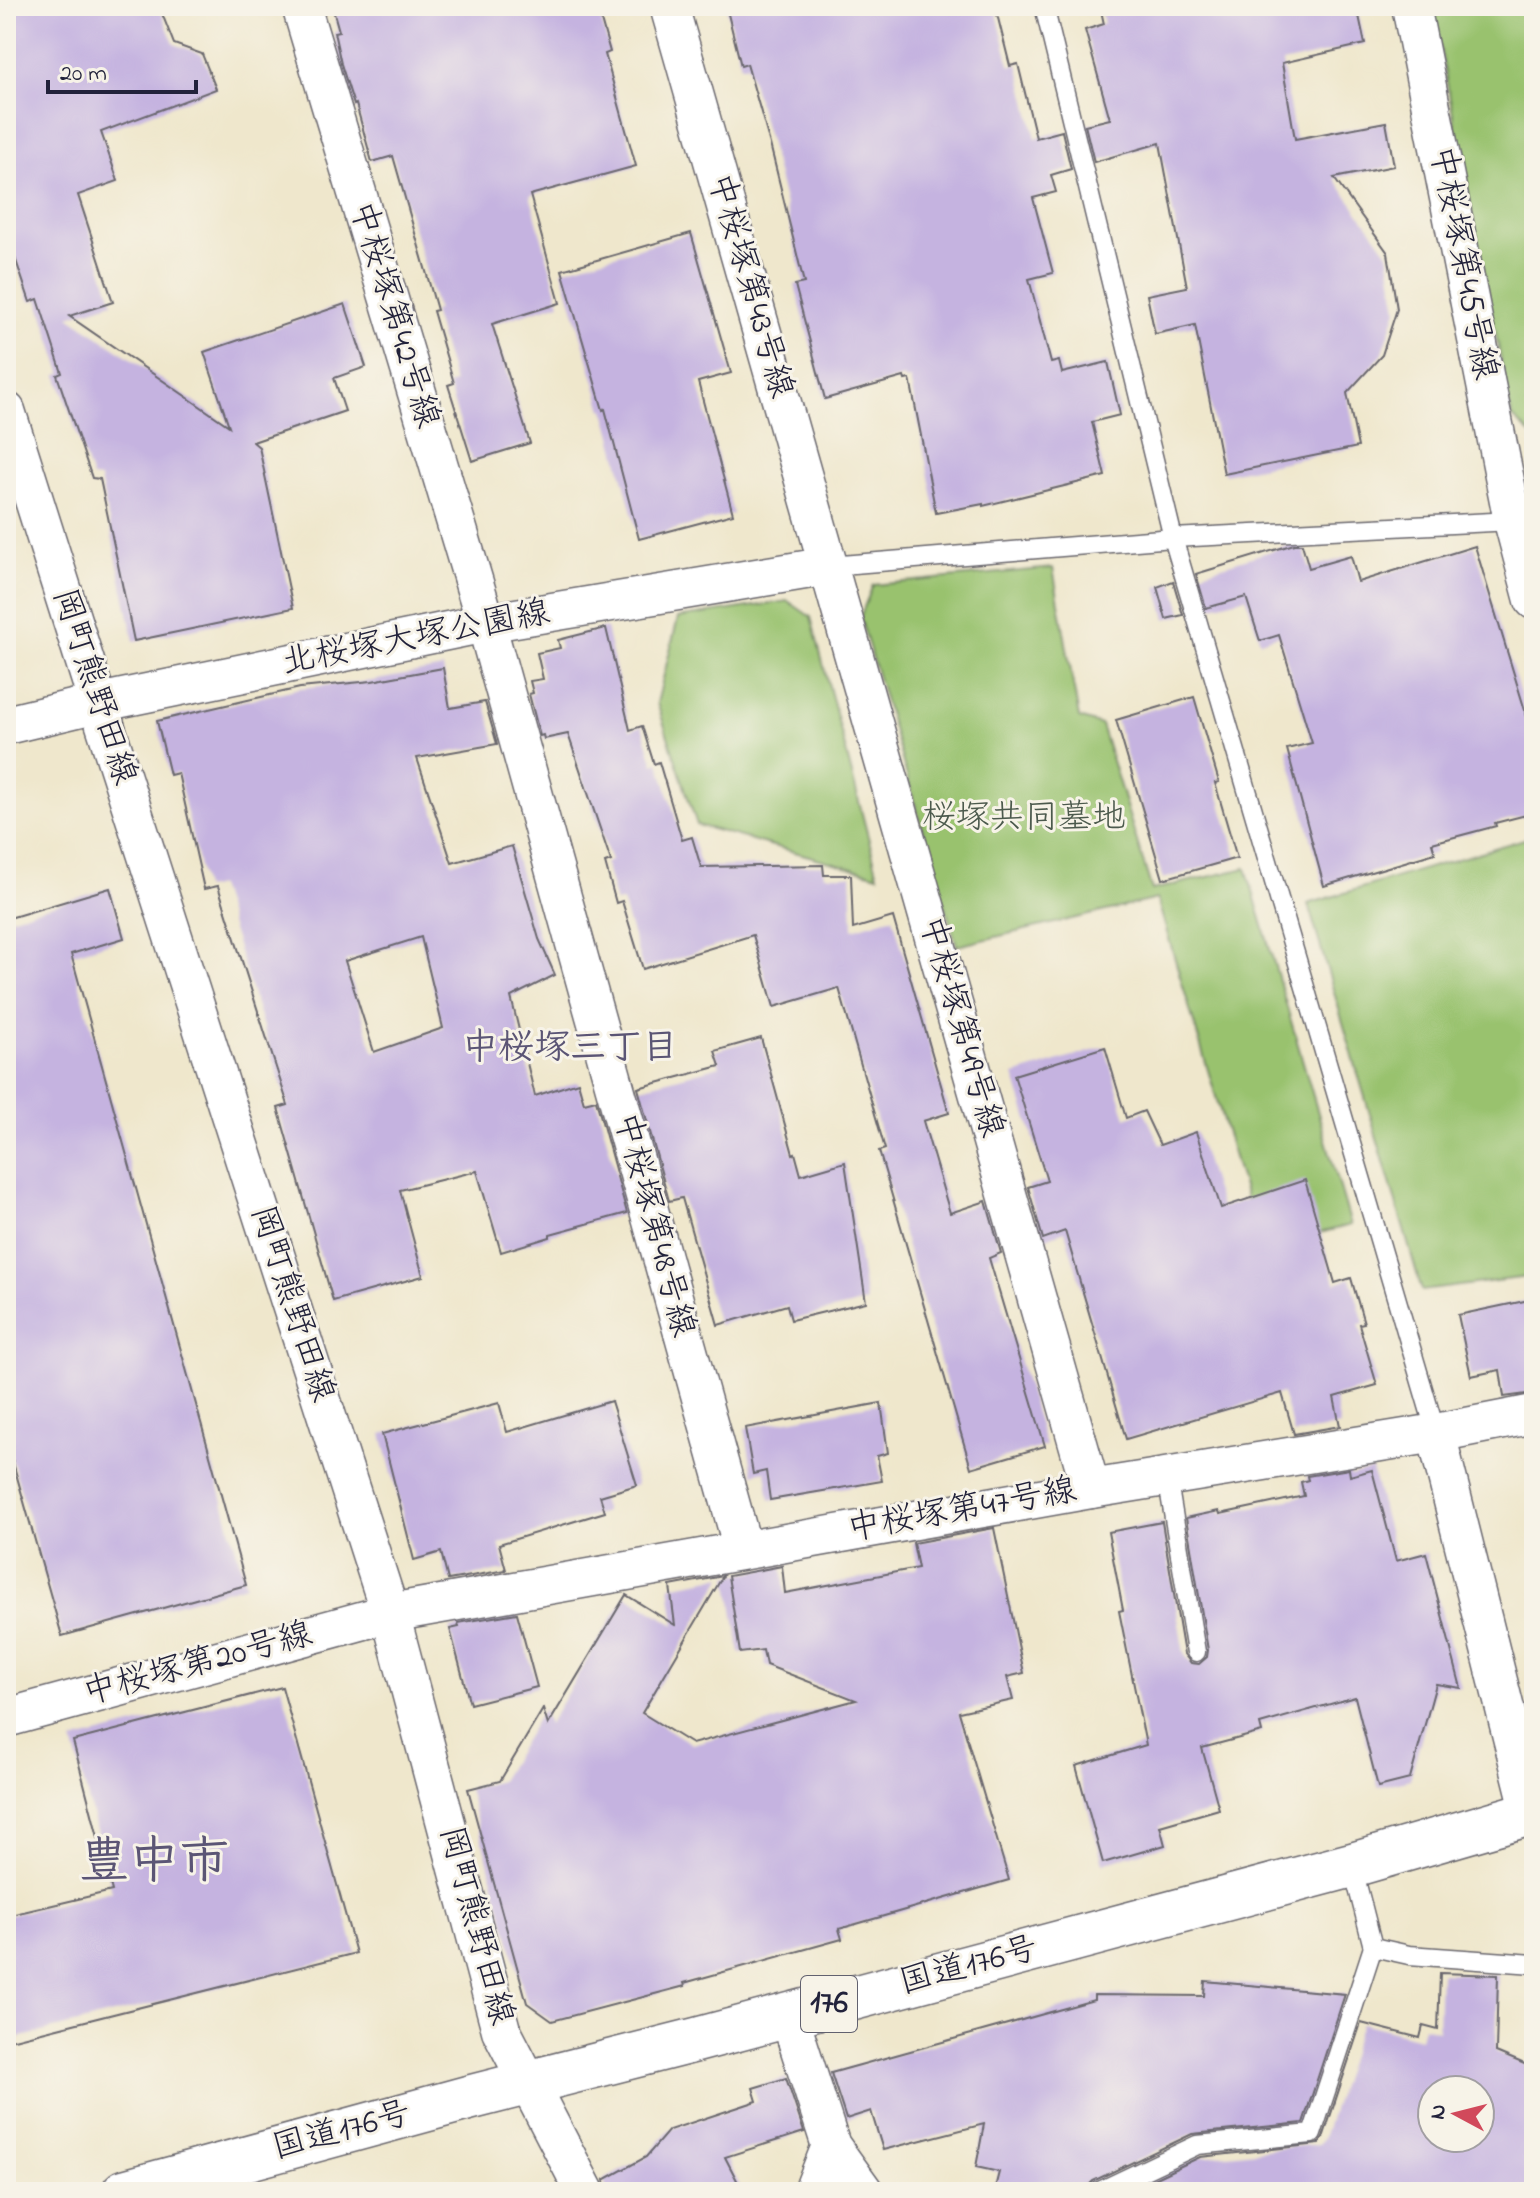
<svg xmlns="http://www.w3.org/2000/svg" width="1540" height="2198" font-family="'Indie Flower','Klee One',sans-serif">
	<style>
		.green { fill: #99c26e; stroke: #5e7254; stroke-width: 2 }
		.building { fill: #c5b3e0; fill-rule: evenodd }
		.lines { fill: none; stroke-linecap: round; stroke-linejoin: round }
		.service-casing { stroke: #6a676e; stroke-width: 21 }
		.minor-casing { stroke: #6a676e; stroke-width: 41 }
		.trunk-casing { stroke: #6a676e; stroke-width: 47 }
		.service { stroke: #fff; stroke-width: 18 }
		.minor { stroke: #fff; stroke-width: 38 }
		.trunk { stroke: #fff; stroke-width: 44 }
		.labels { text-anchor: middle; dominant-baseline: central; stroke-width: 6; stroke-linejoin: round; paint-order: stroke }
		.shield { fill: #f7f3e8; stroke: #62616f; stroke-width: 2 }
		.shield-label { font-size: 32px; font-weight: bold; fill: #22223b }
		.street-label { font-size: 34px; fill: #22223b; stroke: #f7f3e8 }
		.park-label { font-size: 34px; fill: #4c5a4d; stroke: #f7f3e8 }
		.neighbourhood-label { font-size: 36px; font-weight: bold; fill: #5b5575; stroke: #f7f3e8 }
		.town-label { font-size: 50px; font-weight: bold; fill: #5b5575; stroke: #f7f3e8 }
	</style>
	<rect width="100%" height="100%" fill="#f7f3e8"/>
	<filter id="ink" filterUnits="userSpaceOnUse"><feTurbulence type="fractalNoise" baseFrequency=".0125" numOctaves="2"/><feDisplacementMap in="SourceGraphic" scale="16" xChannelSelector="R" yChannelSelector="G"/><feConvolveMatrix kernelMatrix="1 2 1 2 8 2 1 2 1" color-interpolation-filters="sRGB"/></filter>
	<filter id="wash" filterUnits="userSpaceOnUse"><feTurbulence type="fractalNoise" baseFrequency=".006" numOctaves="4" result="noise"/><feDisplacementMap in="SourceGraphic" scale="32" xChannelSelector="R" yChannelSelector="G"/><feGaussianBlur stdDeviation="1.8" result="paint"/><feColorMatrix in="noise" values="0 0 0 0 0 0 0 0 0 0 0 0 0 0 0 0 0 1.4 0 .05"/><feComposite in="paint" operator="in"/></filter>
	<g filter="url(#wash)">
		<rect width="100%" height="100%" fill="#efe7cc"/>
		<g class="green">
			<polygon points="1432,6 1534,6 1534,437 1512,417"/>
			<polygon points="1053,568 1079,718 1101,725 1152,890 1246,868 1351,1225 1261,1248 1157,899 957,946 860,617 873,585"/>
			<polygon points="788,601 811,617 878,875 697,825 657,703 678,618"/>
			<polygon points="1534,836 1534,1276 1422,1291 1308,904"/>
		</g>
		<g id="blocks">
			<g class="building">
				<polygon points="6,6 159,6 174,44 202,54 216,89 101,132 118,181 78,195 113,302 69,316 229,426 204,352 345,304 366,367 334,378 345,411 253,442 259,447 293,608 134,641 100,479 92,478 57,375 62,373 38,299 30,302 6,231"/>
				<polygon points="332,6 597,6 610,52 605,54 636,166 530,195 560,303 492,324 530,443 472,461 448,385 454,383 433,311 437,310 393,156 372,162 356,104 354,105 341,64 334,32 339,31"/>
				<polygon points="726,6 995,6 1010,66 1018,64 1036,138 1062,131 1071,169 1051,175 1056,192 1033,198 1053,273 1029,279 1051,363 1059,361 1062,373 1108,362 1120,415 1092,422 1105,476 983,506 983,504 936,513 910,379 905,380 904,377 825,399 795,285 804,283 770,144 747,64 741,66"/>
				<polygon points="1100,6 1357,6 1365,44 1282,63 1295,139 1386,122 1394,166 1334,178 1388,253 1397,309 1382,355 1347,393 1358,447 1224,474 1195,325 1155,334 1147,295 1187,287 1160,143 1094,162 1085,125 1110,119 1085,30 1104,24"/>
				<polygon points="691,233 731,373 698,382 733,514 639,539 605,409 603,410 562,270"/>
				<polygon points="1294,544 1302,544 1309,568 1351,556 1358,582 1475,546 1534,740 1534,813 1495,823 1496,826 1432,843 1435,853 1324,886 1287,749 1312,743 1279,635 1260,641 1246,597 1206,608 1196,574"/>
				<polygon points="1173,581 1183,615 1166,619 1157,587"/>
				<polygon points="606,628 630,730 642,726 654,764 659,762 682,840 692,837 701,867 823,865 824,875 851,875 853,929 893,917 949,1113 923,1121 950,1213 986,1201 1001,1253 989,1258 1045,1446 971,1468 879,1151 885,1149 839,988 774,1007 753,935 643,969 622,901 616,903 605,863 611,861 568,734 544,739 543,735 540,736 529,694 533,693 530,681 543,679 537,653 560,648 558,640"/>
				<path d="M443 668 450 708 485 702 497 744 417 758 452 863 512 846 539 939 555 975 511 997 535 1096 578 1082 584 1103 596 1100 627 1213 550 1234V1237L501 1252 477 1171 400 1190 423 1276 333 1301 278 1108 288 1105 218 886 204 889 178 773 170 775 157 721 300 688 372 681ZM421 937 443 1028 374 1052 345 961Z"/>
				<polygon points="1194,697 1219,782 1215,783 1237,858 1163,879 1116,720"/>
				<polygon points="110,888 124,938 71,954 246,1585 62,1636 6,1438 6,919"/>
				<polygon points="761,1038 793,1154 795,1153 801,1175 845,1162 866,1302 791,1320 787,1305 718,1325 682,1198 669,1201 638,1088 720,1066 715,1051"/>
				<polygon points="1105,1047 1126,1118 1144,1111 1160,1145 1196,1132 1221,1208 1305,1180 1335,1283 1351,1278 1364,1323 1359,1324 1377,1385 1334,1397 1340,1426 1294,1434 1282,1393 1126,1439 1065,1231 1043,1239 1028,1187 1047,1181 1014,1075"/>
				<polygon points="1534,1299 1534,1393 1504,1397 1500,1370 1471,1376 1458,1315"/>
				<polygon points="611,1401 637,1485 600,1496 605,1512 499,1544 506,1570 448,1580 441,1552 414,1560 382,1434 499,1403 507,1432"/>
				<polygon points="881,1403 888,1453 877,1456 882,1481 770,1500 766,1471 753,1474 745,1428"/>
				<polygon points="1349,1469 1350,1476 1372,1470 1396,1561 1426,1553 1461,1688 1436,1684 1410,1779 1378,1787 1355,1697 1260,1724 1262,1732 1202,1748 1219,1809 1160,1826 1165,1845 1103,1863 1076,1766 1146,1745 1119,1611 1123,1610 1108,1532 1162,1522 1184,1654 1191,1663 1199,1664 1207,1657 1208,1650 1186,1518 1219,1511 1220,1514 1304,1496 1301,1482 1308,1480 1307,1476"/>
				<polygon points="994,1528 1024,1673 1007,1677 1013,1700 959,1712 1009,1880 839,1929 842,1939 684,1983 685,1986 552,2021 527,2003 468,1789 500,1781 543,1709 548,1725 626,1595 675,1625 670,1586 723,1576 642,1713 692,1744 856,1700 766,1665 763,1650 740,1653 728,1576 782,1566 785,1593 918,1568 913,1543"/>
				<polygon points="517,1613 537,1687 470,1704 450,1629 459,1627 458,1623"/>
				<polygon points="282,1687 356,1953 6,2041 6,1916 112,1891 73,1741"/>
				<path d="M1440 1973 1498 1975 1496 2052 1534 2068V2192H1126L1200 2157 1319 2144 1323 2138 1361 2023 1420 2038 1423 2026 1438 2030ZM1432 2090H1480V2138H1432Z"/>
				<polygon points="1205,1981 1345,1994 1303,2123 1192,2134 1093,2181 1088,2186 1086,2192 994,2192 999,2172 976,2167 984,2124 883,2150 871,2111 846,2119 831,2073 1094,2000 1094,1995 1204,1996"/>
				<polygon points="786,2078 804,2132 725,2157 743,2192 607,2192 604,2180 646,2157 669,2130 757,2101 753,2088"/>
			</g>
		</g>
	</g>
	<g filter="url(#ink)">
		<use href="#blocks" fill-opacity="0" stroke="#6a676e" stroke-width="2"/>
		<g class="lines">
			<defs>
				<g id="service">
					<polyline points="1044,6 1173,538 1436,1433"/>
					<polyline points="829,566 1173,538 1513,521"/>
					<polyline points="1167,1476 1196,1652"/>
					<polyline points="1352,1865 1373,1947 1409,1955 1534,1964"/>
					<polyline points="1098,2192 1197,2145 1312,2134 1373,1947"/>
				</g>
				<g id="minor">
					<polyline points="301,6 486,623 743,1549"/>
					<polyline points="669,6 1091,1489"/>
					<polyline points="1411,6 1513,521 1534,600"/>
					<polyline points="6,411 98,703 390,1613 501,2030 585,2192"/>
					<polyline points="6,725 98,703 486,623 829,566"/>
					<polyline points="1436,1433 1531,1813"/>
					<polyline points="6,1718 390,1613 1091,1489 1436,1433 1534,1414"/>
					<polyline points="789,2015 831,2146 864,2192"/>
					<polyline points="813,2192 831,2146"/>
				</g>
				<polyline id="trunk" points="124,2192 468,2098 696,2040 1352,1865 1534,1812"/>
			</defs>
			<use href="#service" class="service-casing"/>
			<use href="#minor" class="minor-casing"/>
			<use href="#trunk" class="trunk-casing"/>
			<use href="#service" class="service"/>
			<use href="#minor" class="minor"/>
			<use href="#trunk" class="trunk"/>
		</g>
	</g>
	<g class="labels">
		<rect class="shield" x="801" y="1976" width="56" height="56" rx="6"/>
		<g class="shield-label">
			<text x="829" y="2004">176</text>
		</g>
		<g class="street-label">
			<text transform="translate(1462 263) rotate(79)">中桜塚第45号線</text>
			<text transform="translate(749 286) rotate(74)">中桜塚第43号線</text>
			<text transform="translate(393 315) rotate(73)">中桜塚第42号線</text>
			<text transform="translate(416 639) rotate(-11)">北桜塚大塚公園線</text>
			<text transform="translate(93 687) rotate(72)">岡町熊野田線</text>
			<text transform="translate(960 1027) rotate(74)">中桜塚第49号線</text>
			<text transform="translate(653 1225) rotate(75)">中桜塚第48号線</text>
			<text transform="translate(291 1304) rotate(72)">岡町熊野田線</text>
			<text transform="translate(962 1511) rotate(-10)">中桜塚第47号線</text>
			<text transform="translate(198 1665) rotate(-15)">中桜塚第20号線</text>
			<text transform="translate(475 1926) rotate(75)">岡町熊野田線</text>
			<text transform="translate(969 1967) rotate(-15)">国道176号</text>
			<text transform="translate(342 2132) rotate(-15)">国道176号</text>
		</g>
		<g class="park-label">
			<text x="1024" y="819">桜塚共同墓地</text>
		</g>
		<g class="neighbourhood-label">
			<text x="570" y="1049">中桜塚三丁目</text>
		</g>
		<g class="town-label">
			<text x="154" y="1863">豊中市</text>
		</g>
	</g>
	<rect width="1540" height="2198" fill="none" stroke="#f7f3e8" stroke-width="32"/>
	<g transform="translate(1456 2114) rotate(277)"><circle r="38" fill="#f7f3e8" stroke="#a29fa3" stroke-width="2"/>
	<path d="M0-6L14 30L0 20L-14 30Z" fill="#d1495b"/>
	<text y="-12" font-size="22" font-weight="bold" text-anchor="middle" fill="#22223b">N</text>
	</g>
	<path d="M48 80v12h148v-12" fill="none" stroke="#22223b" stroke-width="4"/>
	<text x="60" y="80" font-size="24" fill="#22223b" stroke="#f7f3e8" stroke-width="6" paint-order="stroke">20 m</text>
</svg>
